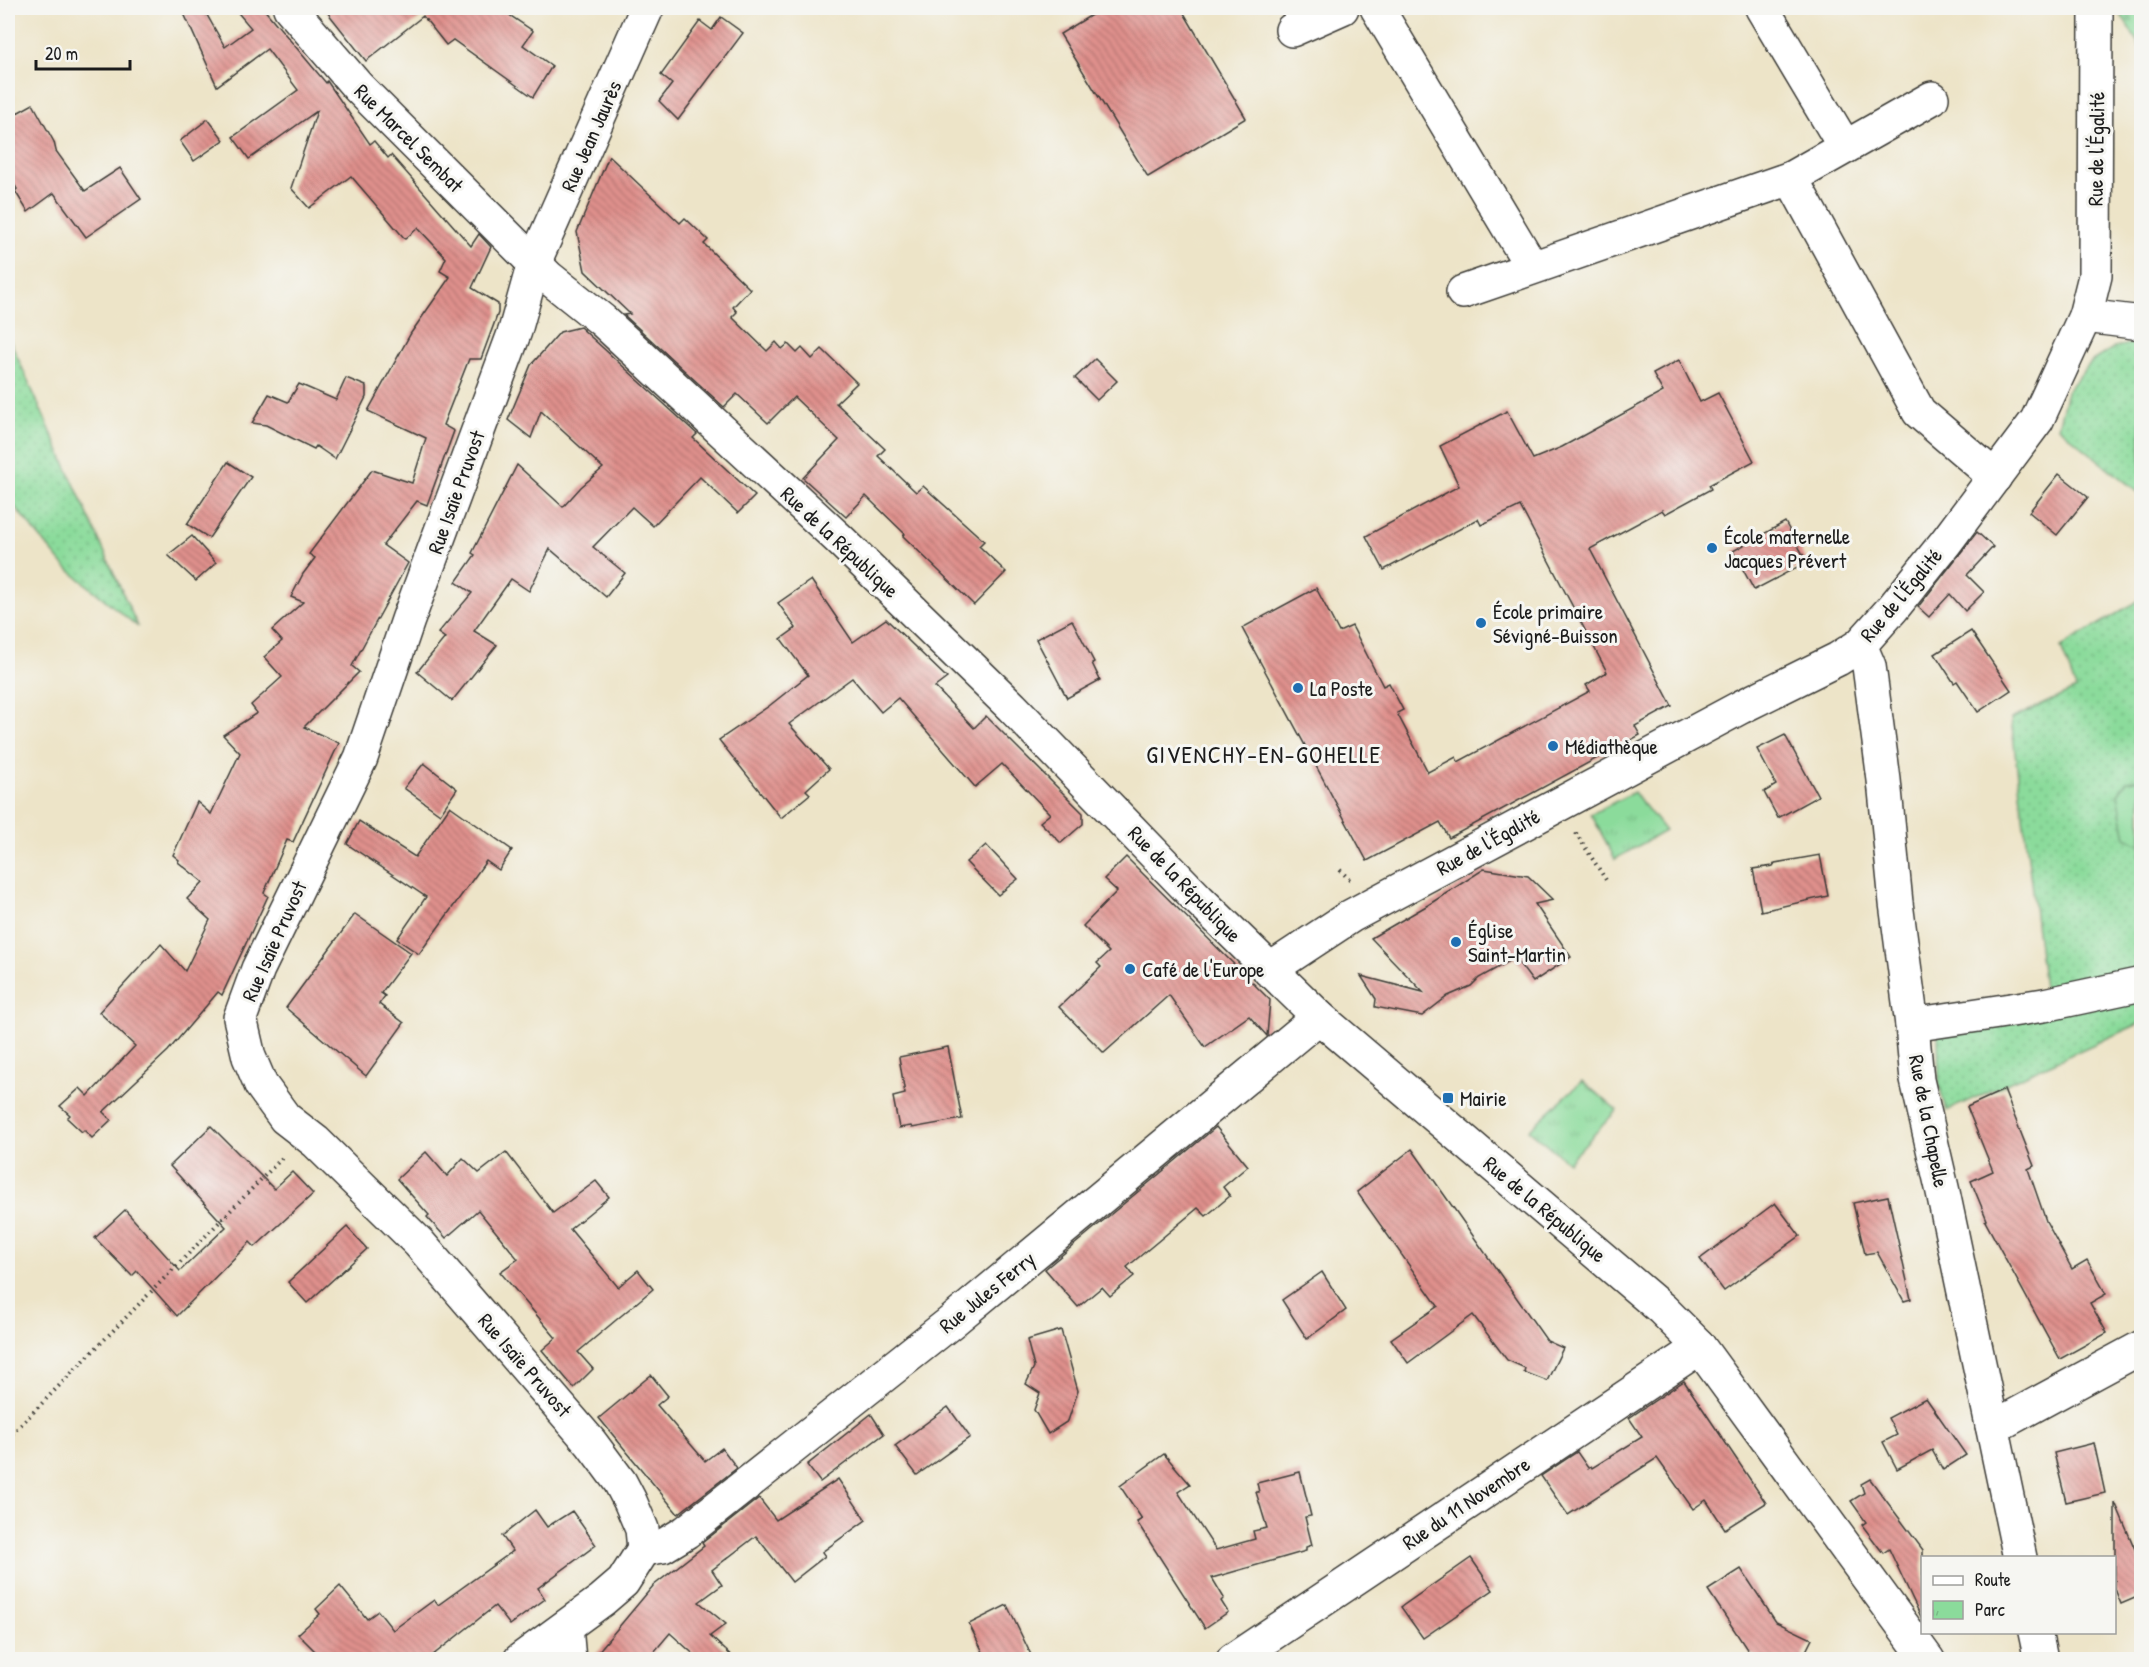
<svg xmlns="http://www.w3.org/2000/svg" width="2149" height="1667" font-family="'Patrick Hand',sans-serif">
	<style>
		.grass { fill: url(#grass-dots); stroke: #547c5c; stroke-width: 1.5 }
		.cemetery { fill: url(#cemetery-stones); stroke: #547c5c; stroke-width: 1.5 }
		.park { fill: url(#park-tufts); stroke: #547c5c; stroke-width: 1.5 }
		.pitch { fill: #8bdb9b; stroke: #547c5c; stroke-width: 1.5 }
		.building { fill: url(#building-back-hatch) }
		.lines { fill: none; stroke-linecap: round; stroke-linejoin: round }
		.minor-casing { stroke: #3b3a36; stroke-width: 36 }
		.path { stroke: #3b3a36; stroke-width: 4; stroke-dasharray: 1.5 4.5; stroke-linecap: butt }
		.minor { stroke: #fff; stroke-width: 33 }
		.poi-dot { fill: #1f6fb2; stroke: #f6f6f2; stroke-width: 2 }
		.labels { text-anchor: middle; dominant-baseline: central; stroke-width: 6; stroke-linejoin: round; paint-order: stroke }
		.street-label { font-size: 21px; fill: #1c1c1c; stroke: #f6f6f2 }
		.poi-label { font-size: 21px; fill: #1c1c1c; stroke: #f6f6f2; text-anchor: start }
		.quarter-label { font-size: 24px; letter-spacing: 1.5px; fill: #1c1c1c; stroke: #f6f6f2 }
	</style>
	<defs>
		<pattern id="grass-dots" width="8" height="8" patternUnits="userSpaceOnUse" patternTransform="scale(1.5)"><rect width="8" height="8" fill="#8bdb9b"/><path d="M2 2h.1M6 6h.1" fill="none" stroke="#77bb85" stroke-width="1.8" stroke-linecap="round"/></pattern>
		<pattern id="cemetery-stones" width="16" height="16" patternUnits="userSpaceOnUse" patternTransform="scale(1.5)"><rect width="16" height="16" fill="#8bdb9b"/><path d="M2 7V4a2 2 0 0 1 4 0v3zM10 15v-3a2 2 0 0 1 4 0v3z" fill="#77bb85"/></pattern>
		<pattern id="park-tufts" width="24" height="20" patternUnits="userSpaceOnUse" patternTransform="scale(1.5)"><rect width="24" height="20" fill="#8bdb9b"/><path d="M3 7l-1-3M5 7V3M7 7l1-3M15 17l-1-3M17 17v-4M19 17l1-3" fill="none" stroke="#77bb85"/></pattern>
		<pattern id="building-back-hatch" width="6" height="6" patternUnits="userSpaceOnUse" patternTransform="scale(1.5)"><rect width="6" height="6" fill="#df908c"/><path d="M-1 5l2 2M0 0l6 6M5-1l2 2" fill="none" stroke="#b47572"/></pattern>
	</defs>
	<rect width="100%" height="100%" fill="#f6f6f2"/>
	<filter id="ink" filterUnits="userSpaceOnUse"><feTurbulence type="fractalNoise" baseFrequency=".0167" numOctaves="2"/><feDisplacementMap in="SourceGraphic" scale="12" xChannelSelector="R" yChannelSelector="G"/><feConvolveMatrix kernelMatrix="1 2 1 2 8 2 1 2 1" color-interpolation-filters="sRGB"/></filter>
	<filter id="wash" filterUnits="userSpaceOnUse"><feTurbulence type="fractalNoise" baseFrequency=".008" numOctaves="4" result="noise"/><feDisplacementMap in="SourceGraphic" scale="24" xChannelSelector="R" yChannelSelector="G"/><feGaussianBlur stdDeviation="1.35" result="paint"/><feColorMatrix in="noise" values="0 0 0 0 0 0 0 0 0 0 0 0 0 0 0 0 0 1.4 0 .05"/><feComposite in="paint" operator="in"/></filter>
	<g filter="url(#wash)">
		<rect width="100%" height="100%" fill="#ede4c8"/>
		<g class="grass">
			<polygon points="8,336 138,627 64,566 8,499"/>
			<polygon points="2133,343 2141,344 2141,498 2140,494 2058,427 2067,391 2092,361 2113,348"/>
			<polygon points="2141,599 2141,973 2051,991 2044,988 2011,719 2076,689 2061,647"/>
			<polygon points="2141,996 2141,1023 1946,1111 1939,1084 1938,1032"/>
		</g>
		<polygon class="cemetery" points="2117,8 2141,8 2141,48"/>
		<g class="park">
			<polygon points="1634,792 1665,831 1615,859 1591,814"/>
			<polygon points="1582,1081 1617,1110 1568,1162 1529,1130"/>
		</g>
		<polygon class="pitch" points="2141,779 2141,843 2137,843 2126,838 2118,794 2127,781"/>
		<g id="blocks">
			<g class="building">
				<polygon points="184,8 203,8 225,47 251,28 234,8 263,8 326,83 327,81 370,144 374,141 388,158 391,155 471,246 479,234 491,247 472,288 498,304 498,313 481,359 469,359 443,425 454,431 427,505 417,501 383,545 408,563 352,666 359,672 304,727 339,743 293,842 287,840 264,893 268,896 222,995 218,992 168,1051 103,1112 111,1120 92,1138 84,1130 82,1132 67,1118 70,1115 60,1106 80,1088 88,1096 135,1046 99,1012 161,944 185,971 210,920 187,899 203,882 178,862 179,860 173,855 197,802 211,814 240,753 223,735 257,713 251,705 282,677 264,657 282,641 272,630 303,602 291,597 303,574 315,558 309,554 372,470 412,483 426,438 368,411 411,333 450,277 440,271 446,258 418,228 405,239 351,176 309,208 291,188 317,111 249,159 233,137 298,90 267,49 217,86 182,9"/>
				<polygon points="324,8 499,8 533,31 523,45 552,66 533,97 453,40 446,45 423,16 366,61"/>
				<polygon points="1103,8 1181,8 1246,118 1148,177 1060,34"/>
				<polygon points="721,17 743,33 678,120 659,101 672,84 661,75 700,21 712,30"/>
				<polygon points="33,104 54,142 56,151 85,191 120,168 141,199 86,237 54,193 28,212 15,191 17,189 8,173 8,118"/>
				<polygon points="208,119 224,140 194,161 180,141"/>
				<polygon points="609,156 680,223 685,218 708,240 704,244 750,289 733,307 737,312 732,317 767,351 776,342 782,349 788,344 797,353 802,348 812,359 822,349 857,383 836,403 885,449 878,456 916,492 923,486 984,541 979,546 1006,572 974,605 903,536 905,534 866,496 846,517 803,478 839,440 794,397 768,423 737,394 724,407 624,315 630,314 585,271 577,232"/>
				<polygon points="580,327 697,434 693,438 755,496 738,513 700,477 653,526 632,507 593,547 625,573 606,597 550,549 529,591 511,579 474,631 497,645 452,701 417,672 445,638 438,633 472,593 456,582 475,555 472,553 517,465 563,507 581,487 603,468 541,411 531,438 508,420 531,365 560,332"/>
				<polygon points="1095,359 1117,381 1097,400 1075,378"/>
				<polygon points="1679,360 1700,402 1718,393 1754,461 1709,485 1711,489 1665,514 1662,510 1590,549 1672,706 1635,726 1640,735 1449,838 1440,822 1367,861 1242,628 1316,588 1339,632 1352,626 1383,686 1389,683 1403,710 1397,713 1428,772 1456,757 1458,762 1590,691 1586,685 1607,672 1520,506 1481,525 1478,519 1384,570 1366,536 1459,486 1440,446 1507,411 1533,459 1562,447 1663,392 1653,374"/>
				<polygon points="346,378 366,386 366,397 335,459 316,446 314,449 266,425 252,423 269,394 288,402 299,384 336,400"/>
				<polygon points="228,462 251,477 209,538 187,524"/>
				<polygon points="2059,474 2088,497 2057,535 2029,512"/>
				<polygon points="1785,522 1807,562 1754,590 1733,551"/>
				<polygon points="1977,532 1993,547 1967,575 1984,592 1965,611 1950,594 1929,617 1918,607"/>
				<polygon points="192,536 216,563 196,581 168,555"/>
				<polygon points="811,580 853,642 886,619 947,678 935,687 974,728 986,716 1083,813 1083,824 1061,843 1040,822 1050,814 1002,764 975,787 898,698 881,712 852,678 789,724 829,769 806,790 810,794 781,818 719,740 769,706 808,675 781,639 796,628 778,603"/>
				<polygon points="1072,620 1094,662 1092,663 1100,680 1067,698 1036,639"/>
				<polygon points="1971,631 2011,690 1978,712 1957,681 1954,683 1935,654"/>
				<polygon points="1785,735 1818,796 1778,818 1764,792 1776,785 1757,749"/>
				<polygon points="424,763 457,789 440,814 404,788"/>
				<polygon points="450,806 512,850 499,870 486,861 419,954 397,939 426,897 347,844 359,821 415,857"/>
				<polygon points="986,845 1018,879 998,895 966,862"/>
				<polygon points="1820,855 1828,896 1761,911 1753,869 1773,866 1775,863"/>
				<polygon points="1126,857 1270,1000 1267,1036 1249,1016 1205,1047 1169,995 1104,1053 1059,1007 1101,967 1097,963 1109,952 1083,926 1117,891 1104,879"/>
				<polygon points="1484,869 1528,876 1553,900 1535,904 1571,957 1533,982 1515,958 1479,978 1471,986 1448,996 1422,1016 1375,1007 1376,999 1361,976 1423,992 1371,938 1428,905"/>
				<polygon points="355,914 411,953 381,993 385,996 379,1004 404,1023 366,1076 286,1008"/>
				<polygon points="948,1047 962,1119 912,1128 911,1126 899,1128 893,1097 905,1094 899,1057"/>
				<polygon points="2004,1090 2034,1166 2028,1169 2046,1221 2072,1269 2087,1260 2106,1294 2090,1303 2107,1333 2060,1359 1985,1221 1987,1220 1971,1181 1993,1171 1967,1107"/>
				<polygon points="211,1126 274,1189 292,1172 313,1194 255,1247 250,1242 177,1316 137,1271 132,1276 95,1238 125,1210 180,1271 226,1227 170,1166"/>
				<polygon points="1216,1127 1248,1166 1223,1187 1230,1196 1206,1216 1198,1208 1127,1267 1134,1276 1110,1296 1102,1287 1078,1307 1045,1269"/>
				<polygon points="1412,1149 1547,1341 1563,1348 1547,1381 1524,1372 1525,1368 1507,1360 1473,1315 1408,1363 1391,1339 1438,1306 1357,1192"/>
				<polygon points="426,1152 447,1176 463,1158 479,1173 506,1152 553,1213 596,1181 609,1197 570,1229 618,1287 638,1270 653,1289 578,1352 593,1369 574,1388 542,1350 556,1338 500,1272 518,1259 478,1210 446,1238 427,1217 429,1215 397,1179"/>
				<polygon points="1888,1196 1911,1299 1904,1301 1877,1252 1865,1254 1853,1203"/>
				<polygon points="1775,1203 1800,1236 1724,1291 1700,1259"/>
				<polygon points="347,1227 367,1249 307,1303 288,1282"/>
				<polygon points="1322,1272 1346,1310 1307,1339 1282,1300"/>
				<polygon points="1061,1330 1078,1391 1068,1421 1048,1434 1034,1410 1040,1393 1026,1384 1034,1367 1027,1340"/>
				<polygon points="651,1375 668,1396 657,1405 705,1461 722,1448 737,1468 678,1514 599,1418"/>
				<polygon points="1684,1381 1766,1503 1725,1529 1706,1500 1693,1509 1657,1458 1568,1515 1541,1476 1577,1452 1588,1468 1591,1466 1592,1468 1642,1437 1629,1418"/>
				<polygon points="1926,1398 1966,1455 1943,1470 1932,1450 1897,1469 1883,1442 1897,1435 1888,1418"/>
				<polygon points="948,1407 970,1437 917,1475 895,1446"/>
				<polygon points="871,1414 884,1434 820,1482 807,1465"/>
				<polygon points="2094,1443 2105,1493 2066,1502 2054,1453"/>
				<polygon points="1164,1454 1190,1484 1178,1492 1216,1550 1255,1539 1253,1531 1267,1528 1256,1492 1259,1492 1257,1483 1300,1472 1311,1516 1305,1517 1312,1545 1306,1547 1306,1551 1212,1578 1224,1598 1221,1601 1228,1612 1205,1628 1137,1522 1142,1519 1120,1486"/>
				<polygon points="838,1479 866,1520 822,1552 825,1556 792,1582 756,1536 712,1570 722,1585 699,1602 726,1624 710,1636 735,1659 699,1659 670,1633 648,1659 592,1659 653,1586 704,1546 702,1543 759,1498 776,1520"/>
				<polygon points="1870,1479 1923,1550 1923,1621 1889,1549 1883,1553 1862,1525 1866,1522 1851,1501 1864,1493 1861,1484"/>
				<polygon points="2115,1502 2142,1566 2142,1595 2121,1604 2115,1589"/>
				<polygon points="535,1510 547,1527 572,1511 596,1545 538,1588 545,1599 510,1625 495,1606 428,1659 323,1659 298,1634 320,1614 316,1609 340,1586 367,1619 378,1611 393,1630 434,1600 438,1605 513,1551 502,1536"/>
				<polygon points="1471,1558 1493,1590 1423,1638 1401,1607"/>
				<polygon points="1741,1569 1776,1622 1812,1639 1802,1659 1762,1659 1750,1654 1708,1590"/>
				<polygon points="1007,1605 1033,1659 986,1659 983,1652 969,1624"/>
			</g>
		</g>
	</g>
	<g filter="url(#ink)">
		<use href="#blocks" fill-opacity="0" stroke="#3b3a36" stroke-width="1.5"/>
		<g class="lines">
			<defs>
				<g id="minor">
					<polyline points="290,8 358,87 548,277 602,320 839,539 1012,707 1199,900 1319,1017 1662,1309 1698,1345 1928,1660"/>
					<polyline points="1377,8 1532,267"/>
					<polyline points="1762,8 1845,147"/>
					<polyline points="1292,30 1342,8"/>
					<polyline points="1791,178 1932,98"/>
					<polyline points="1463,292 1791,178 1919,412 1995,477"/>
					<polyline points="2085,316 2142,323"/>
					<polyline points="1860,645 1869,666 1884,780 1896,903 1912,1025 1917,1080 1943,1192 2020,1558"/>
					<polyline points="1269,970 1351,916 1741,707 1838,659 1860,645 1893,608 1946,542 2037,420 2085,316 2095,276 2096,8"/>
					<polyline points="1912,1025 2044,1005 2142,984"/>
					<polyline points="1992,1425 2007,1420 2142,1347"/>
					<polyline points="644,1549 642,1529 630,1501 620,1482 591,1443 419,1243 316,1142 285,1118 261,1085 249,1057 240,1018 258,969 361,758 408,620 515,331 534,263 647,8"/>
					<polyline points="644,1549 663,1546 686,1532 950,1323 1319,1017"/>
					<polyline points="566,1627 569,1660"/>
					<polyline points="2035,1632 2041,1660"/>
					<polyline points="520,1660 602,1600 623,1582 644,1549"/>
					<polyline points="1233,1660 1687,1356 1698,1345"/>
				</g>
			</defs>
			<use href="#minor" class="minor-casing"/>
			<g class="path">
				<polyline points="1576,833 1606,880"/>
				<polyline points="1340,870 1350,880"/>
				<polyline points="8,1438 282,1158"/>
			</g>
			<use href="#minor" class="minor"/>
		</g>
	</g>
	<g class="poi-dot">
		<circle cx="1712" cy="548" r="6"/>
		<circle cx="1481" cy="623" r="6"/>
		<circle cx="1298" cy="688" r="6"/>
		<circle cx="1553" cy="746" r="6"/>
		<circle cx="1456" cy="942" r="6"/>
		<circle cx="1130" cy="969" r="6"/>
		<rect x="1442" y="1092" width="12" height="12" rx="3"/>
	</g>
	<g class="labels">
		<g class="street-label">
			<text transform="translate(591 136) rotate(-66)">Rue Jean Jaurès</text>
			<text transform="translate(409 138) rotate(45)">Rue Marcel Sembat</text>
			<text transform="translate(2096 149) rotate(-89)">Rue de l'Égalité</text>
			<text transform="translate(456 492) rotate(-70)">Rue Isaïe Pruvost</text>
			<text transform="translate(840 542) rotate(43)">Rue de la République</text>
			<text transform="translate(1901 595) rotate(-50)">Rue de l'Égalité</text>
			<text transform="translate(1488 842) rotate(-29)">Rue de l'Égalité</text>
			<text transform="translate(1185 884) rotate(46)">Rue de la République</text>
			<text transform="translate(274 941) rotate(-66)">Rue Isaïe Pruvost</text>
			<text transform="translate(1929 1121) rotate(79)">Rue de la Chapelle</text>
			<text transform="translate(1545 1209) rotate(40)">Rue de la République</text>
			<text transform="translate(987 1292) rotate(-39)">Rue Jules Ferry</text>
			<text transform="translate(525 1365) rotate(49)">Rue Isaïe Pruvost</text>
			<text transform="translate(1466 1503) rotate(-34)">Rue du 11 Novembre</text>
		</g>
		<g class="poi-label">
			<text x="1724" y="536">École maternelle<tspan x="1724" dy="24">Jacques Prévert</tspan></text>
			<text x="1493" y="611">École primaire<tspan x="1493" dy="24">Sévigné-Buisson</tspan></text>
			<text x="1310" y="688">La Poste</text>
			<text x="1565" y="746">Médiathèque</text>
			<text x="1468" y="930">Église<tspan x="1468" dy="24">Saint-Martin</tspan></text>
			<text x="1142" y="969">Café de l'Europe</text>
			<text x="1460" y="1098">Mairie</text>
		</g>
		<g class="quarter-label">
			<text x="1264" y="754">GIVENCHY-EN-GOHELLE</text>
		</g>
	</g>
	<rect width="2149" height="1667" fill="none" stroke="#f6f6f2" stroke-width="30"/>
	<rect x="1921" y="1556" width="195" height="78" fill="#f6f6f2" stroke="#9f9f9c" stroke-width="1.5"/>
	<rect x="1933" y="1576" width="30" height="9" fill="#ffffff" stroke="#9f9f9c" stroke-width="1.5"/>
	<text x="1975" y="1586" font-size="18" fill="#1c1c1c">Route</text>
	<rect x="1933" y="1601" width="30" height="18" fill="url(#park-tufts)" stroke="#9f9f9c" stroke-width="1.5"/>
	<text x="1975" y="1616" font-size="18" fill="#1c1c1c">Parc</text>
	<path d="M36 60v9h94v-9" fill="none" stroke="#1c1c1c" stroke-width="3"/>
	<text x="45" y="60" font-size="18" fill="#1c1c1c" stroke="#f6f6f2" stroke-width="4.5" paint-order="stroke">20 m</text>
</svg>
